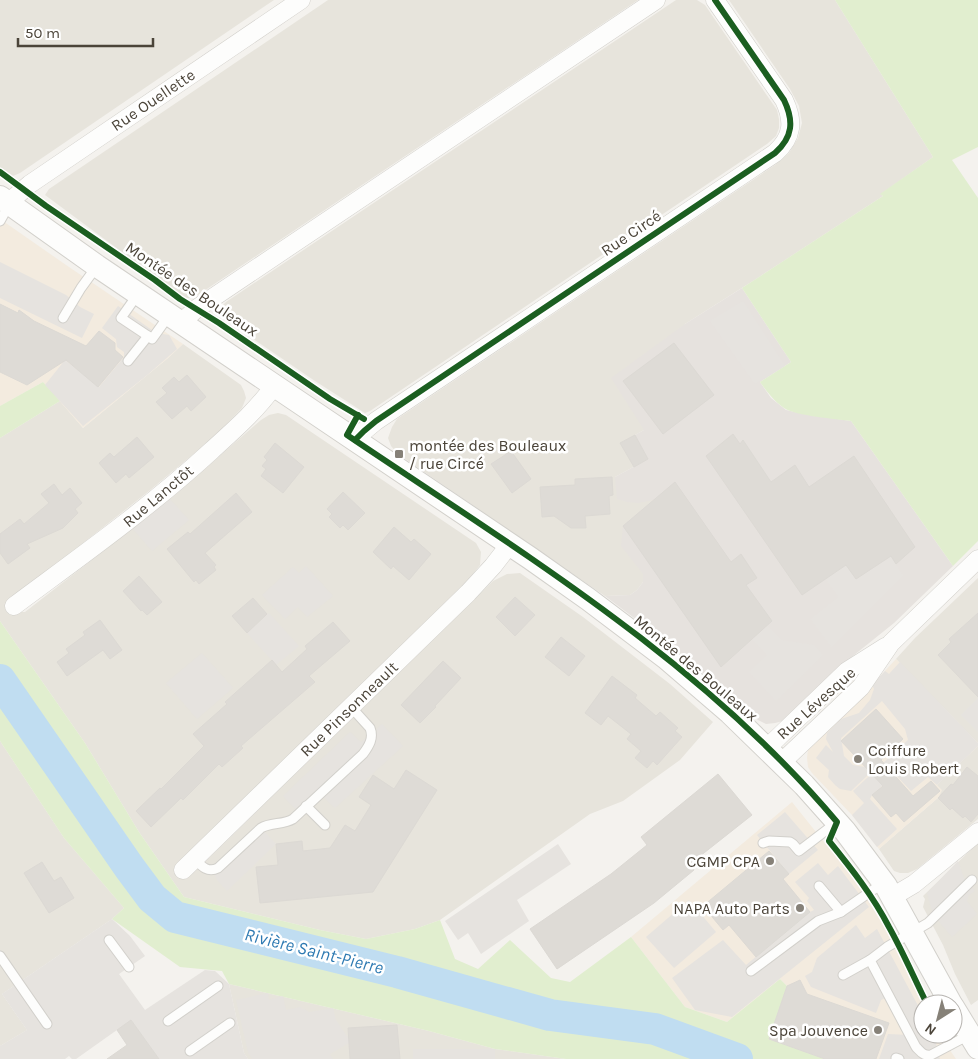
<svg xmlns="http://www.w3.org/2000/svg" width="978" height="1059" font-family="Karla,sans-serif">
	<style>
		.residential { fill: #e7e4dc }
		.commercial { fill: #f3ebdf }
		.industrial { fill: #e6e2de }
		.green { fill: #e1eecf }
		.parking { fill: #e6e3df }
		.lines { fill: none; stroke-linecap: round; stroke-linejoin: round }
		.river { stroke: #c0ddf1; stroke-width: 32 }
		.building { fill: #dedbd6; stroke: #dcd9d4 }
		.service-casing { stroke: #d2d0cb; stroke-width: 11 }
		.minor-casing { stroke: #d2d0cb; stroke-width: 19 }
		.tertiary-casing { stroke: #d2d0cb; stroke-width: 24 }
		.service { stroke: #fdfdfc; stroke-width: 9 }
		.minor { stroke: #fdfdfc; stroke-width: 18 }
		.tertiary { stroke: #fdfdfc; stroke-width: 22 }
		.cycleway-casing { stroke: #fff; stroke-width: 9 }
		.cycleway { stroke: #1b5e20; stroke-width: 6 }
		.poi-dot { fill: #868178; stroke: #fff; stroke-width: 2 }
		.labels { text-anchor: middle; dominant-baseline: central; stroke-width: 5; stroke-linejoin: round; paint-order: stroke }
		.street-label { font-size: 16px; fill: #4b4439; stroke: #fff }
		.poi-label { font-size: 16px; fill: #4b4439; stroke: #fff; text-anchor: end }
		.water-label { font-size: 18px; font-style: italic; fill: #2e7ab2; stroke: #fff }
	</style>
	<rect width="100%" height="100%" fill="#f4f2ee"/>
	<g class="residential">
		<polygon points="0,0 274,0 20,173 13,176 0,167"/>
		<polygon points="328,0 638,0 198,295 191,298 184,298 45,195 49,189"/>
		<polygon points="676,0 697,0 705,5 777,110 779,119 779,128 776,136 767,144 370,411 365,413 315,381 218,315 218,311 221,307 226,302"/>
		<polygon points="729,0 835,0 933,157 881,194 883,196 756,279 685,324 644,430 635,435 648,459 615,477 654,499 643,574 643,582 637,590 630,595 605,596 398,454 391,446 388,438 392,427 397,419 775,165 789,153 798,138 802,123 799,106 790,89"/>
		<polygon points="183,344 241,385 244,391 246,398 242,408 214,437 149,491 16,596 21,612 25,612 169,500 261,420 269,415 278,413 286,415 476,543 481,552 480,565 469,579 185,858 194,870 210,857 493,581 507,574 520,573 583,617 670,684 713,722 680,760 623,801 590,814 440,920 415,929 366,939 320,930 184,897 139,832 85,743 0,621 0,438 60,401 83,428 168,358"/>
		<polygon points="978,578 978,743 896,659 915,638"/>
		<polygon points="0,741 64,838 124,908 112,919 2,994 27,1030 0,1046"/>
		<polygon points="978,746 978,819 917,869 908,873 900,873 894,871 879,849 939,797 937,785"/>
		<polygon points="978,843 978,1000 971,1005 955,974 943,945 923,907 925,899 923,896"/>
		<polygon points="229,984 429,1031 495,1049 566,1059 248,1059 244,1053"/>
	</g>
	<g class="commercial">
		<polygon points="0,219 66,265 183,344 168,358 83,428 43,382 0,406"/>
		<polygon points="896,659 978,743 978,746 937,785 942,790 939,797 879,849 852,815 812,773 808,767 807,758 808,748 872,685"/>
		<polygon points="792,802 860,887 896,946 923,1004 923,1034 939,1034 956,1059 825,1059 769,1039 787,986 780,979 727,1022 685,1007 631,937"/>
	</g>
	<polygon class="industrial" points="742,288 791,362 760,382 771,398 786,410 804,414 851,421 953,566 894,623 838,668 783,721 775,723 766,724 758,720 670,645 605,596 630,595 637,590 643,582 643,574 621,546 623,526 653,500 638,503 627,502 617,499 615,477 648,459 635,435 644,430 611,378 685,324"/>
	<g class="green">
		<path d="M835 0H978V147L952 160 978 198V541L953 566 851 421C836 419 796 416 784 408 774 401 767 392 760 382L791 362 742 288 883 196 880 194 933 157Z"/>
		<polygon points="43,382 60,401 0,438 0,406"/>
		<polygon points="0,621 85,743 139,832 184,897 320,930 366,939 415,929 440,920 455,959 478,969 510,940 551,978 570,982 631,937 685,1007 727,1022 780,979 787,986 769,1039 825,1059 566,1059 495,1049 429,1031 229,984 222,971 180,967 112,919 124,908 64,838 0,741"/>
	</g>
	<g class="parking">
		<polygon points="0,262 66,295 80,307 94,314 82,338 0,298"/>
		<polygon points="743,301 785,366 755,384 710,321"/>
		<polygon points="118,306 156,333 169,335 177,349 146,376 83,426 45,385 65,360 99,387 124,357 124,352 117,347 116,339 102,328"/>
		<polygon points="169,498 189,520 152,551 133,529"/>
		<polygon points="821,527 856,579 891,556 903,575 831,647 810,619 838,597 825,579"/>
		<polygon points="306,566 333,596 307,617 298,607 285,619 262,595 293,567 299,573"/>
		<polygon points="269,613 299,646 276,665 247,633"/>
		<polygon points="767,625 782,640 814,645 823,655 776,701 749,672 767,655 752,639"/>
		<polygon points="202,653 233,688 197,719 166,683"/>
		<polygon points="900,662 978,743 978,746 937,785 928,777 911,791 895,774 872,795 870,799 897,829 877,847 852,815 864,803 853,791 908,740 905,729 882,701 841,738 844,756 853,765 865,767 870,773 851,791 840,789 835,785 828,777 829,770 816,758 826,745 833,752 826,739 827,733 841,719 859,713 870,700 874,689 872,685 885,671 889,674"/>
		<polygon points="978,698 978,732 961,715"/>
		<polygon points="382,724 403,746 335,808 320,794 299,813 283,796 350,732 361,742"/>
		<polygon points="785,812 818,850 789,874 757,835"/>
		<polygon points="261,828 276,844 227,891 217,880 213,871"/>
		<polygon points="558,844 571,864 517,900 529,921 481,954 468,933 458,940 445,921"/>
		<polygon points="958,861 964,878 975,891 969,895 967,901 977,914 952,937 935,917 931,908 927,893"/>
		<polygon points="818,863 828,875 838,866 869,907 732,1017 695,1010 672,978 723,940 746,965 810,912 814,910 807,901 809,898 795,882"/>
		<polygon points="689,900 716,932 674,968 646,937"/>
		<polygon points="112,919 130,936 145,956 119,974 145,1010 205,970 215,971 229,984 244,1053 248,1059 159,1059 131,1020 76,1059 72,1059 69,1056 65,1059 0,1059 0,1046 27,1030 2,994"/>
		<polygon points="856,925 865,938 877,929 923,1015 923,1034 933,1034 936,1040 937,1052 940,1059 879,1059 888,1034 909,1035 889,996 881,1000 876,1013 811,987 805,976 812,972 817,958"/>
		<polygon points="268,993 269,1000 283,996 286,1010 300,1007 309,1012 333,1008 336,1020 349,1039 349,1043 330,1054 333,1059 252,1059 248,1052 236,1000"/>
		<polygon points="495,1049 495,1059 413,1059 413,1049"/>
	</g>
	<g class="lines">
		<polyline class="river" points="0,680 129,867 152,898 175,917 397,972 550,1015 655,1029 737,1059"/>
	</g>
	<g class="building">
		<polygon points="0,304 18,313 19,310 34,321 86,346 99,331 115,343 115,350 123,357 98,387 66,360 27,385 0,372"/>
		<polygon points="674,343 714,395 663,434 623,381"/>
		<polygon points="187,375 206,397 191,411 187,406 172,419 156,402 167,393 162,388 174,377 179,382"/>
		<polygon points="733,434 740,444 743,440 771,482 795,465 809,487 854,456 915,547 896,564 891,556 856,579 846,565 802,595 706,456"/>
		<polygon points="635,435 648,459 634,467 620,443"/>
		<polygon points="137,437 154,457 129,478 126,474 116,483 99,463 110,453 114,457"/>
		<polygon points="275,443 304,467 283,493 261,476 266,469 262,466 267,460 264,457"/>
		<polygon points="511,451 531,479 512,493 491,464"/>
		<polygon points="612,477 613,495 609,496 610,514 585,516 586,528 571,528 554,516 542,517 540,487 575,485 575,479"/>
		<polygon points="675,482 731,562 741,554 757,578 746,585 772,621 721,667 623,526"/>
		<polygon points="54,484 62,495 70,488 82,503 75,509 78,513 63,528 27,544 30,548 8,564 0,553 0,534 20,519 24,524 49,503 41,494"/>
		<polygon points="343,492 365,513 348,530 343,525 340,528 329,517 332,514 327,509"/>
		<polygon points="236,493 252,512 205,553 216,565 214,567 216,570 199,584 196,580 194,582 167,549 188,532 190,534"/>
		<polygon points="394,527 411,542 414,539 431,554 409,580 393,566 391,569 373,552"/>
		<polygon points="139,576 162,602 147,615 142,610 141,611 123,591"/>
		<polygon points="515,597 535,615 515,636 496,617"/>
		<polygon points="253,598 267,614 247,633 232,616"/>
		<polygon points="978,613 978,697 938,655 951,642 949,639"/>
		<polygon points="100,620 122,650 110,659 103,650 67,676 57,662 69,653 66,649 85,635 83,632"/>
		<polygon points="333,622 350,641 309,676 315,682 241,746 243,748 222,767 219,764 183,800 181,798 151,827 136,811 160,788 161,789 204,746 193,734 227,704 225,702 272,660 282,672 307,649 305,646"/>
		<polygon points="561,637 585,656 569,676 545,657"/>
		<polygon points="443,661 461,678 435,706 436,707 420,723 401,705"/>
		<polygon points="612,676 637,695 635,698 656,716 660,712 678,728 675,731 682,737 657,765 653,761 647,768 635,758 641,751 627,739 631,734 608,716 601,725 585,713"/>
		<polygon points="876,709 903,739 881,760 913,796 931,781 940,791 904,822 896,813 891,817 872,795 883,786 841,741"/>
		<polygon points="967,767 978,776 978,814 971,822 965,816 963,818 952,808 950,810 938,798 951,784 953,785"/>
		<polygon points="406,770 437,790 373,892 260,903 256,867 278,865 276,844 302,841 303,851 330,848 345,825 355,831 371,805 359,797 373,775 394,789"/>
		<polygon points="718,774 752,815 690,864 694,870 654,903 557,969 530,929 611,874 647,845 641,837"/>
		<polygon points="769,851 789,874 783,879 810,912 756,957 729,925 723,930 703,906"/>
		<polygon points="42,862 54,881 61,877 74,898 49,913 24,873"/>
		<polygon points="800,980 807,994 889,1023 876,1059 825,1059 769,1039 787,986"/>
		<polygon points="131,1020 159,1059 107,1059 127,1045 117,1030"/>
		<polygon points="397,1025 400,1059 350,1059 348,1028"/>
	</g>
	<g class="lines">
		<defs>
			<g id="service">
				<polyline points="0,221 9,205"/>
				<polyline points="138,294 121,318 148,336 152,339 170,314"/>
				<polyline points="63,318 81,288 97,266"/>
				<polyline points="128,361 148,336"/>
				<polyline points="306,806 325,825"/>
				<polyline points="763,843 769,841 790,842 793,844 799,851 837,822"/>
				<path d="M195 859C202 867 208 873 218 868L261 828C271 822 283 825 293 819L363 754C369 746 374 738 370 728L351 707"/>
				<polyline points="819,886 841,912"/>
				<polyline points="109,940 129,967"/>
				<polyline points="0,956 47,1024"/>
				<polyline points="751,971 818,921 841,912 883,883"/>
				<polyline points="843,975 870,960"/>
				<polyline points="168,1021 218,986"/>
				<path d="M969 1035 931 1055C923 1056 921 1052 916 1047L870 960 887 947 928 923 972 880"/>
				<polyline points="190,1051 230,1023"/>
				<polyline points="896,1058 899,1059"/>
			</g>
			<g id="minor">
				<polyline points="9,204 16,196 30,184 301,0"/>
				<polyline points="181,323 196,309 656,0"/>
				<path d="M355 440 364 431 376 421 775 153C793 137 794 121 784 100L715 0"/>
				<path d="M14 606C81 556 149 508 211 451 234 430 256 411 274 386"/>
				<polyline points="767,748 847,671 885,647"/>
				<polyline points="782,762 861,687 891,643 978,559"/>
				<polyline points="183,870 468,593 493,566 510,544"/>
				<polyline points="892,897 914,884 978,832"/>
			</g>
			<g id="tertiary">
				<polyline points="0,197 97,266 530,558 588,599 666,658 730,713 804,785 845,831 886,886 951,1004"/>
				<polyline points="953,1007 978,1048"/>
			</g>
		</defs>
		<use href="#service" class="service-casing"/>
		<use href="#minor" class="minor-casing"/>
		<use href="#tertiary" class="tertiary-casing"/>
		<use href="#service" class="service"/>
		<use href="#minor" class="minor"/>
		<use href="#tertiary" class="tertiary"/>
		<defs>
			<g id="cycleway">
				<polyline points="0,172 46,206 155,280 180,299 219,323 330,399 364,419"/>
				<path d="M358 415 347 435C519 551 702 661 837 822L829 841C851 868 873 896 889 927 903 952 914 978 927 1004"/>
				<path d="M355 440 364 431 376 421 775 153C793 137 794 121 784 100L715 0"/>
			</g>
		</defs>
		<use href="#cycleway" class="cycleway-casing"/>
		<use href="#cycleway" class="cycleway"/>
	</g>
	<g class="poi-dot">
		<rect x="394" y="449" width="10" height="10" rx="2.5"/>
		<circle cx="858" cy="759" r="5"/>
		<circle cx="770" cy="861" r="5"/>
		<circle cx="800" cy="908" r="5"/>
		<circle cx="878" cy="1030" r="5"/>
	</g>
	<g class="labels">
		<g class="street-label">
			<text transform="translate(153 100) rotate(-34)">Rue Ouellette</text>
			<text transform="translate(631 233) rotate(-34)">Rue Circé</text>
			<text transform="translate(192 289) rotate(34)">Montée des Bouleaux</text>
			<text transform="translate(158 496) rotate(-40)">Rue Lanctôt</text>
			<text transform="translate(696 668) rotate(40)">Montée des Bouleaux</text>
			<text transform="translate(816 703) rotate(-42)">Rue Lévesque</text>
			<text transform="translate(349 709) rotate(-44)">Rue Pinsonneault</text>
		</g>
		<g class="poi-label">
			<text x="409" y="445" text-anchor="start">montée des Bouleaux<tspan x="409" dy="18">/ rue Circé</tspan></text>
			<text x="868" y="750" text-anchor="start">Coiffure<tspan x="868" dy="18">Louis Robert</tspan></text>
			<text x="760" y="861">CGMP CPA</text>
			<text x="790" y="908">NAPA Auto Parts</text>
			<text x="868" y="1030">Spa Jouvence</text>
		</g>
		<g class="water-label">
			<text transform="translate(314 951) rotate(14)">Rivière Saint-Pierre</text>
		</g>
	</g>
	<g transform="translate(938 1019) rotate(216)"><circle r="24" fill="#ffffff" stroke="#b7b4b0"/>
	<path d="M0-4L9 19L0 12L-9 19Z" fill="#868178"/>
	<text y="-8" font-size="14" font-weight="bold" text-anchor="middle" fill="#4b4439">N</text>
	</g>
	<path d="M18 38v8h135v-8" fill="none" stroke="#4b4439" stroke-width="2.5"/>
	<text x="25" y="38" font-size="15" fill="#4b4439" stroke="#ffffff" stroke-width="4" paint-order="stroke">50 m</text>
</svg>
